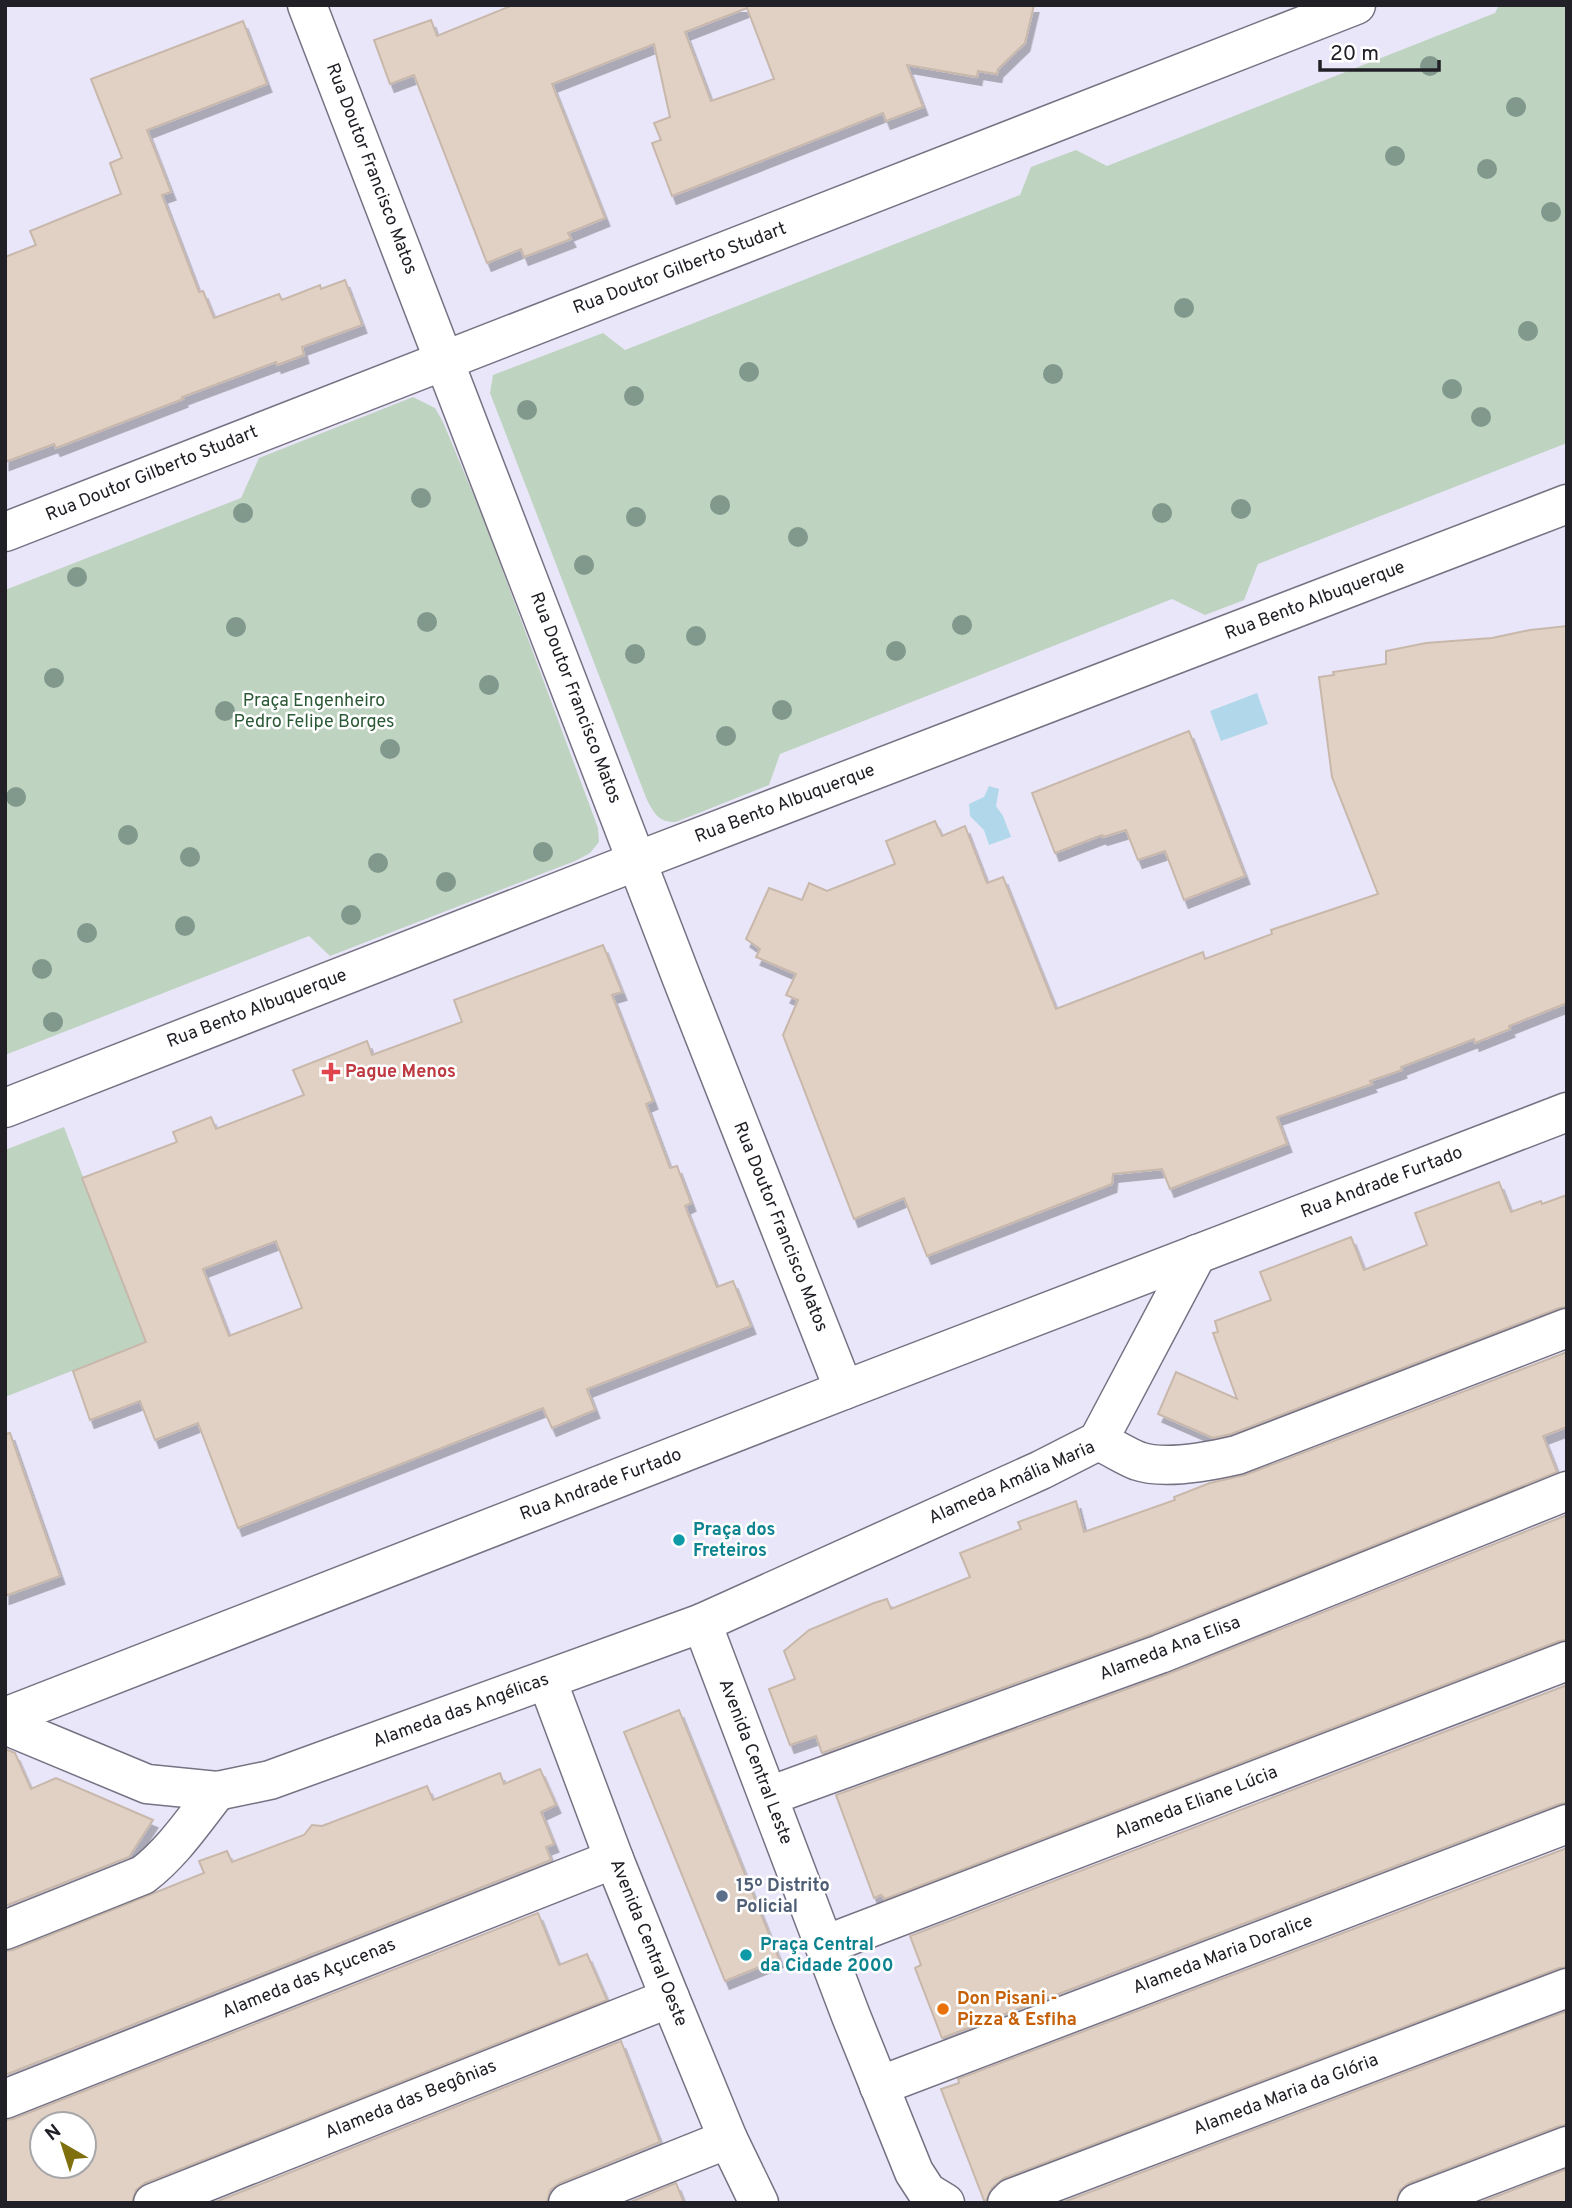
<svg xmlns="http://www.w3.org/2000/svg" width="1572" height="2208" font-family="Overpass,sans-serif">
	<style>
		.green { fill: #bed3c0 }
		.water { fill: #b0d8ea }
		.building { fill: #e1d1c4; stroke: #c7b8ab; stroke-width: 2; fill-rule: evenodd; filter: url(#shadow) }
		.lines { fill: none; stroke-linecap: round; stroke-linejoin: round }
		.minor-casing { stroke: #767283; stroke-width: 41 }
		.minor { stroke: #fff; stroke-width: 38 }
		.tree { fill: #81988d }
		.health-dot { fill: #e0444e; stroke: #fff; stroke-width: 2.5 }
		.culture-dot { fill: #0f9aa8; stroke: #fff; stroke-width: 2.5 }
		.service-dot { fill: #5c6f8a; stroke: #fff; stroke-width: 2.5 }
		.food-dot { fill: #e8710a; stroke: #fff; stroke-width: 2.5 }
		.labels { text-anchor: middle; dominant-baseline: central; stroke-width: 5; stroke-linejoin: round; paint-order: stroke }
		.street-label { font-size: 18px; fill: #222027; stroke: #fff }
		.park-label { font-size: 18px; fill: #2b5935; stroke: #fff }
		.health-label { font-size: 18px; font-weight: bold; fill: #be3a42; stroke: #fff; text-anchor: start }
		.culture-label { font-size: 18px; font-weight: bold; fill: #0d838f; stroke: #fff; text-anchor: start }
		.service-label { font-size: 18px; font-weight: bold; fill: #4e5e75; stroke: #fff; text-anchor: start }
		.food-label { font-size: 18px; font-weight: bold; fill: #c56008; stroke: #fff; text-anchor: start }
	</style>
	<defs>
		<filter id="shadow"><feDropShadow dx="4.5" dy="8" stdDeviation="0" flood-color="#0004"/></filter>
	</defs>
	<rect width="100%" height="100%" fill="#eae6f9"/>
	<g class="green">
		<path d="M1499 5H1567V443L1258 564 1244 600 1205 615 1172 599 780 754 769 785 676 822C659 822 655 815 647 800L490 393 493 375 603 333 625 350 1020 195 1031 167 1076 150 1107 166 1495 13Z"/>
		<polygon points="413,397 435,408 443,422 484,520 598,828 599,842 590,853 575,861 330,956 309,936 5,1055 5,590 241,498 259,458"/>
		<polygon points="64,1127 146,1342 5,1397 5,1150"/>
	</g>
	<g class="water">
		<polygon points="1257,693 1268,724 1221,741 1210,711"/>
		<polygon points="989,786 999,789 996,806 1003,816 1011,837 989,845 984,830 970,816 969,804 984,797"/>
	</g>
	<g class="building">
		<path d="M513 5H1034L1025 43 998 69 997 74 978 71 977 77 907 65 923 107 886 121 883 113 672 196 652 143 661 140 654 123 670 117 654 44 552 84 605 218 568 233 571 239 524 257 521 249 487 263 414 75 390 84 374 40 431 20 437 36ZM747 8 774 79 711 101 685 32Z"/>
		<polygon points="243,21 267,84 147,130 171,192 162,195 199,292 203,291 214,318 279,294 282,300 320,285 321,289 345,280 362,325 302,347 304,355 277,365 276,362 182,397 183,399 56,448 54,444 5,462 5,257 36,245 30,231 121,194 110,163 122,158 91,79"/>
		<polygon points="1567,626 1567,1003 1509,1026 1510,1029 1475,1043 1474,1039 1401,1067 1402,1070 1370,1081 1372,1084 1277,1117 1287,1144 1170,1189 1162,1169 1113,1174 1112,1184 927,1256 904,1198 854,1219 783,1035 798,1000 786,995 796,974 756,957 760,949 746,939 769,888 802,900 809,883 827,891 895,864 886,841 935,821 942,836 965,826 987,883 1003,877 1056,1009 1203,952 1205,959 1272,934 1271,930 1378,894 1332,777 1319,677 1334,675 1333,672 1386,664 1386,651 1426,643 1492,638 1530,630"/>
		<polygon points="1189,731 1245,876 1184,900 1165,851 1138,860 1126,830 1103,837 1102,835 1055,853 1032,793"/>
		<path d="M603 945 622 992 612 995 653 1101 646 1104 670 1168 677 1166 691 1203 685 1206 717 1287 733 1281 751 1326 587 1389 595 1410 552 1428 543 1408 238 1528 198 1423 155 1440 140 1401 90 1420 73 1371 146 1342 82 1178 177 1142 173 1132 211 1117 216 1129 304 1095 293 1070 367 1041 372 1055 462 1022 454 1000ZM276 1241 302 1308 229 1336 203 1269Z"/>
		<polygon points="1499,1182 1511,1212 1541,1201 1542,1204 1567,1195 1567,1307 1559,1308 1231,1434 1213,1438 1158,1414 1176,1372 1237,1399 1213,1333 1218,1332 1215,1321 1271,1300 1260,1272 1351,1237 1364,1270 1427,1245 1415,1213"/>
		<polygon points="1567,1352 1567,1427 1543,1436 1557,1472 1152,1634 822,1753 816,1736 790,1745 769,1689 795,1679 784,1651 809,1630 874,1603 887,1599 891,1609 970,1577 960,1553 1021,1529 1018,1522 1076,1501 1084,1532 1175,1500 1174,1497 1210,1483 1245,1475"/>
		<polygon points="10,1433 60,1576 5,1596 5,1434"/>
		<polygon points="1567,1515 1567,1640 1559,1641 885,1899 881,1895 874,1898 836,1795 1168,1674"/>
		<polygon points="1567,1685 1567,1803 1559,1804 942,2038 915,1968 921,1965 910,1936"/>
		<polygon points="679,1710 779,1959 725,1981 624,1732"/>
		<polygon points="5,1749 15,1753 31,1789 56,1778 153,1820 129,1857 5,1906"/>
		<polygon points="540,1769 556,1805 541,1812 554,1844 546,1847 551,1860 5,2075 5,1951 13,1950 204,1873 199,1861 227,1851 232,1862 304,1835 312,1825 322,1826 427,1786 433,1800 500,1773 504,1784"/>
		<polygon points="1567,1848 1567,1967 1559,1968 1004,2178 992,2188 985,2203 941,2089 959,2083 958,2079"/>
		<path d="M538 1913 559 1965 587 1954 607 2000 145 2183 136 2190 132 2203H5V2120L13 2119ZM42 2124H84V2166H42Z"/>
		<polygon points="1567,2011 1567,2125 1559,2126 1409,2183 1400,2190 1396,2203 1061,2203"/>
		<polygon points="621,2041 660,2142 560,2183 550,2190 547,2203 213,2203"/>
		<polygon points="1567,2169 1567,2203 1479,2203"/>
		<polygon points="676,2183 684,2203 628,2203"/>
	</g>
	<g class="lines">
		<defs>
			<g id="minor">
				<polyline points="307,5 682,979 844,1390"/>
				<polyline points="5,532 1356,5"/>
				<polyline points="5,1108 637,861 1567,504"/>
				<path d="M1098 1441C1112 1447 1125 1456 1138 1461 1164 1470 1211 1461 1237 1455L1567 1328"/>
				<polyline points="1098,1441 1197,1254"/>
				<polyline points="702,1623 851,2016 914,2172 927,2192 945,2203"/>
				<polyline points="547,1680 614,1859 670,1998 728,2139 759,2203"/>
				<polyline points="5,1717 844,1390 1567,1112"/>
				<polyline points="5,1725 147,1784 217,1791 270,1780 702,1623 1041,1470 1098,1441"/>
				<polyline points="769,1796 1160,1654 1567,1491"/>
				<path d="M5 1930 143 1875C173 1852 194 1820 217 1791"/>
				<polyline points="825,1945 1567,1661"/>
				<polyline points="879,2086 1567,1824"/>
				<polyline points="5,2099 614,1859"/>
				<polyline points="153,2203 670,1998"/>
				<polyline points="568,2203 728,2139"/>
				<polyline points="1007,2203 1012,2198 1567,1988"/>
				<polyline points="1417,2203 1567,2146"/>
			</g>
		</defs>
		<use href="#minor" class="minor-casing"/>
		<use href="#minor" class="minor"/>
	</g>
	<g class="tree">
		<circle cx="1430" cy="66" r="10"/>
		<circle cx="1516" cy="107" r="10"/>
		<circle cx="1395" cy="156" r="10"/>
		<circle cx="1487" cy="169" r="10"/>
		<circle cx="1551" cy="212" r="10"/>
		<circle cx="1184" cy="308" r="10"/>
		<circle cx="1528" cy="331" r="10"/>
		<circle cx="749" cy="372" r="10"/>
		<circle cx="1053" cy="374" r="10"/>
		<circle cx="1452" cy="389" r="10"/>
		<circle cx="634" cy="396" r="10"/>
		<circle cx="527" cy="410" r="10"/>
		<circle cx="1481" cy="417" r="10"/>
		<circle cx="421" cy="498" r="10"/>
		<circle cx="720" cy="505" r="10"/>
		<circle cx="1241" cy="509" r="10"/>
		<circle cx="243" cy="513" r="10"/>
		<circle cx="1162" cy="513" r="10"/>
		<circle cx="636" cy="517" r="10"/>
		<circle cx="798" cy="537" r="10"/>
		<circle cx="584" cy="565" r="10"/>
		<circle cx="77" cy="577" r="10"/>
		<circle cx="427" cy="622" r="10"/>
		<circle cx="962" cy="625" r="10"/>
		<circle cx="236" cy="627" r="10"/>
		<circle cx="696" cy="636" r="10"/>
		<circle cx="896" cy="651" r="10"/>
		<circle cx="635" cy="654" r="10"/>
		<circle cx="54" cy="678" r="10"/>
		<circle cx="489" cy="685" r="10"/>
		<circle cx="782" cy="710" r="10"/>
		<circle cx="225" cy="711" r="10"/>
		<circle cx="726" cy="736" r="10"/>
		<circle cx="390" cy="749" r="10"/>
		<circle cx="16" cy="797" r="10"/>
		<circle cx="128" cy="835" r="10"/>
		<circle cx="543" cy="852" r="10"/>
		<circle cx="190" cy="857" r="10"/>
		<circle cx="378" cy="863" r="10"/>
		<circle cx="446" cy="882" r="10"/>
		<circle cx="351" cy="915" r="10"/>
		<circle cx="185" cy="926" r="10"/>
		<circle cx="87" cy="933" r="10"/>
		<circle cx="42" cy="969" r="10"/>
		<circle cx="53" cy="1022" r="10"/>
	</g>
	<path class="health-dot" d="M327.5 1061.5h7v7h7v7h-7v7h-7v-7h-7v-7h7z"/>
	<g class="culture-dot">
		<circle cx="679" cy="1540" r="7"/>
		<circle cx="746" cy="1955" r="7"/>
	</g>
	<circle class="service-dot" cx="722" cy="1896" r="7"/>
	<circle class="food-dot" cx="943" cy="2009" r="7"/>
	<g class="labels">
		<g class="street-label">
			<text transform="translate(371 169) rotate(69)">Rua Doutor Francisco Matos</text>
			<text transform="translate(680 269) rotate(-21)">Rua Doutor Gilberto Studart</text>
			<text transform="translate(152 474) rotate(-22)">Rua Doutor Gilberto Studart</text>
			<text transform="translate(1315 601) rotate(-21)">Rua Bento Albuquerque</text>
			<text transform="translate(575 698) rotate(69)">Rua Doutor Francisco Matos</text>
			<text transform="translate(785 804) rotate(-21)">Rua Bento Albuquerque</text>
			<text transform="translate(257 1009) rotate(-21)">Rua Bento Albuquerque</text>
			<text transform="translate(1382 1183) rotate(-21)">Rua Andrade Furtado</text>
			<text transform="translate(780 1227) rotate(68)">Rua Doutor Francisco Matos</text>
			<text transform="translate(1012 1483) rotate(-24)">Alameda Amália Maria</text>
			<text transform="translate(601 1485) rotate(-21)">Rua Andrade Furtado</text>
			<text transform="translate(1170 1649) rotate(-21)">Alameda Ana Elisa</text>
			<text transform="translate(461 1711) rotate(-20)">Alameda das Angélicas</text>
			<text transform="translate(755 1762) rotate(69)">Avenida Central Leste</text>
			<text transform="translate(1196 1803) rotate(-21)">Alameda Eliane Lúcia</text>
			<text transform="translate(648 1943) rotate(68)">Avenida Central Oeste</text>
			<text transform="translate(1223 1955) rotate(-21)">Alameda Maria Doralice</text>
			<text transform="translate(309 1979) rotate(-22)">Alameda das Açucenas</text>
			<text transform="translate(1286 2095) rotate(-21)">Alameda Maria da Glória</text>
			<text transform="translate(411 2100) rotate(-22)">Alameda das Begônias</text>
		</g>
		<g class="park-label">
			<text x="314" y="701">Praça Engenheiro<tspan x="314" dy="21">Pedro Felipe Borges</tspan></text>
		</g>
		<g class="health-label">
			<text x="345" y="1072">Pague Menos</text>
		</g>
		<g class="culture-label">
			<text x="693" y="1530">Praça dos<tspan x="693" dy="21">Freteiros</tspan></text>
			<text x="760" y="1945">Praça Central<tspan x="760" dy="21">da Cidade 2000</tspan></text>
		</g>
		<g class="service-label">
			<text x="736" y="1886">15º Distrito<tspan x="736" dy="21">Policial</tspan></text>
		</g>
		<g class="food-label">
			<text x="957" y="1999">Don Pisani -<tspan x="957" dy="21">Pizza &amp; Esfiha</tspan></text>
		</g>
	</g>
	<rect width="1572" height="2208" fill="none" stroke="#222027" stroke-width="14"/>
	<g transform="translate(63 2145) rotate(321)"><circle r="33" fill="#ffffff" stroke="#a7a6a9" stroke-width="2"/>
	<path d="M0-5L12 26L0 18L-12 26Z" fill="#806f0d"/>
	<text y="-10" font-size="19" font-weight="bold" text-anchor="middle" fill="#222027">N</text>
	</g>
	<path d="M1320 60v10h119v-10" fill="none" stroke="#222027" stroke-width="3.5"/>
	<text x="1330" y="60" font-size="21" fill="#222027" stroke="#ffffff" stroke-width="5" paint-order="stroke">20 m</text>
</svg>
